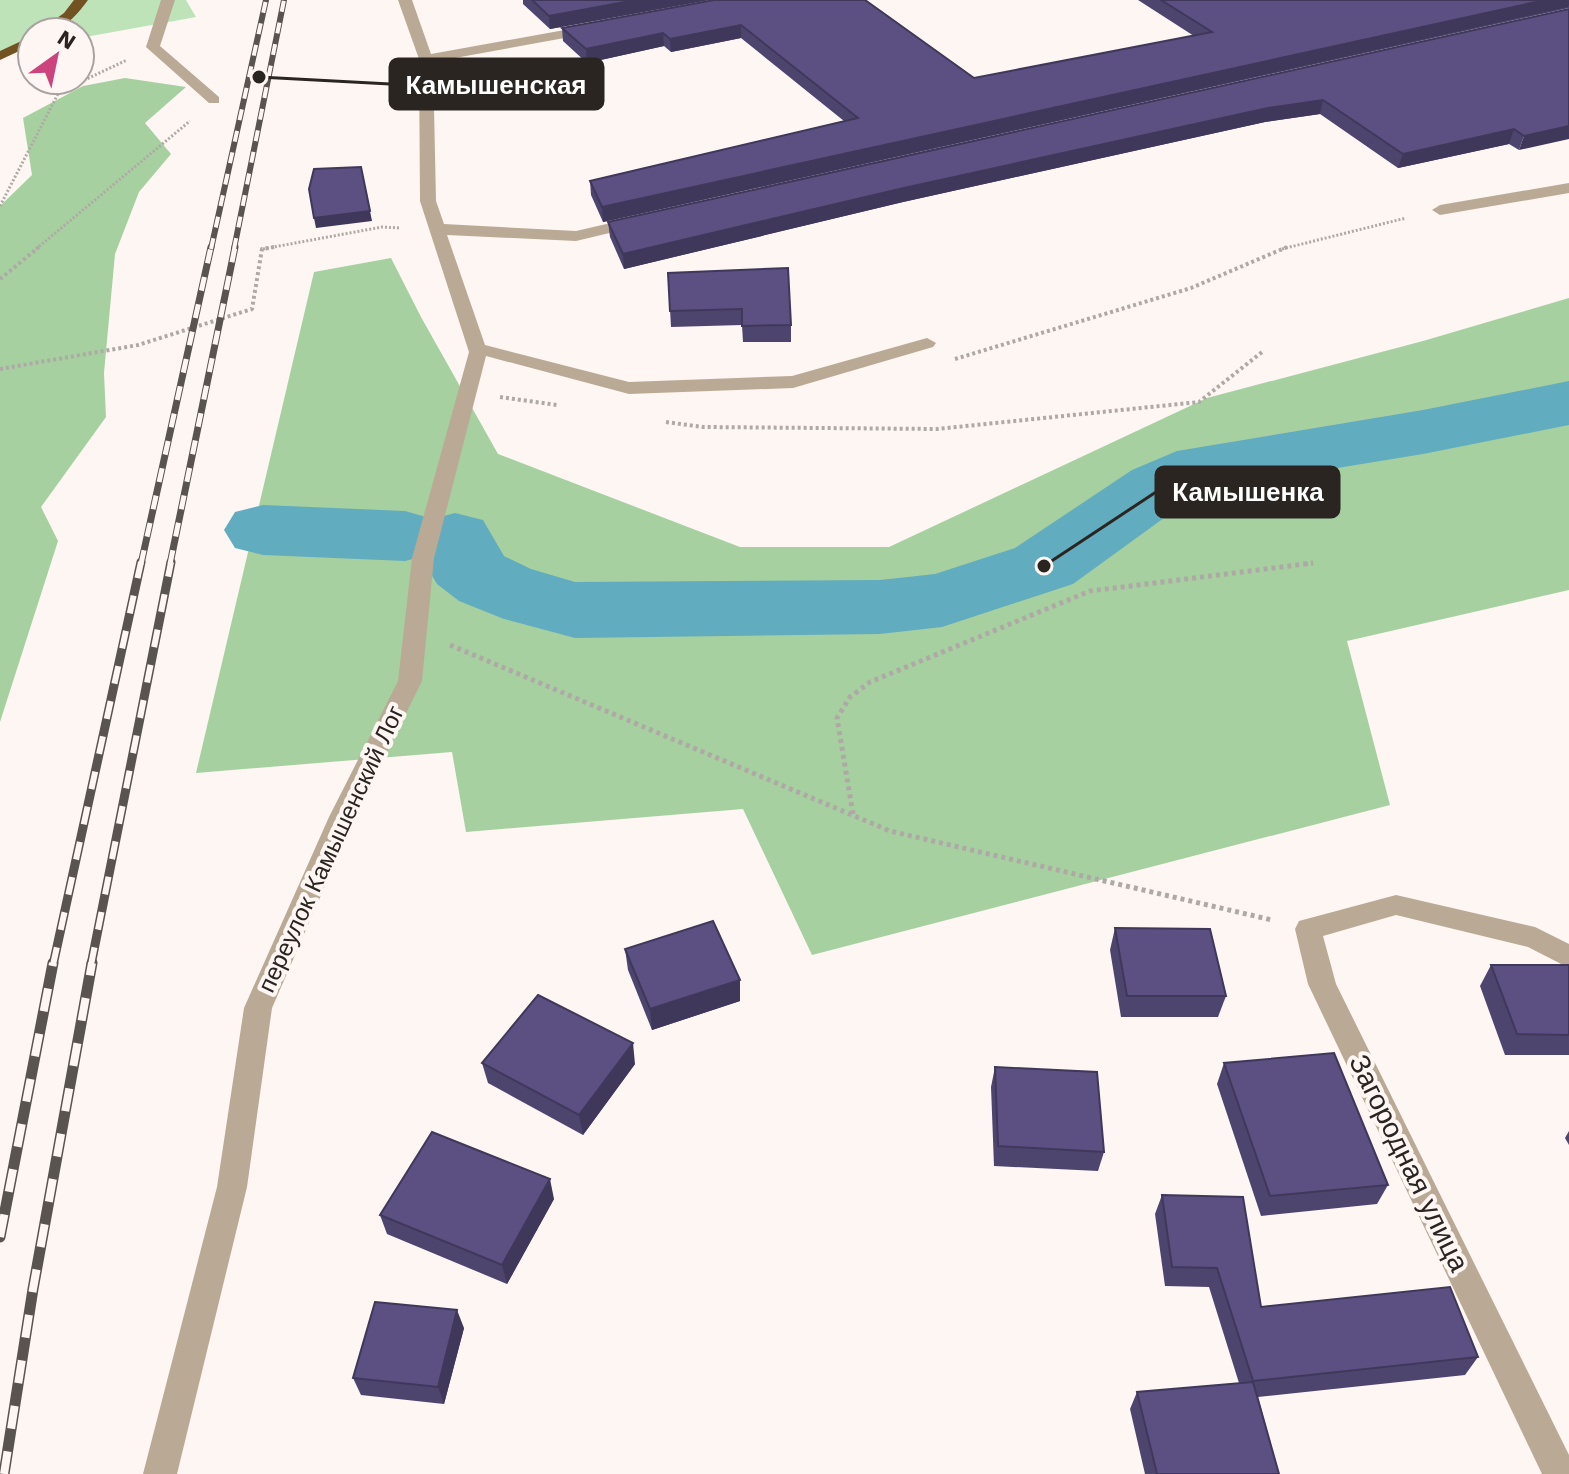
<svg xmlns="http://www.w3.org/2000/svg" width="1569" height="1474" font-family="'Work Sans',sans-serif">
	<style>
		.green { fill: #bfe3b9 }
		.forest { fill: #a7d0a0 }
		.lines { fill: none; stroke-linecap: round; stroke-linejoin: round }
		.river { fill: #62acbf; fill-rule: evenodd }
		.path-far2 { stroke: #afa9a6; stroke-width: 3; stroke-dasharray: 2 2; stroke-linecap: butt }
		.path-far1 { stroke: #afa9a6; stroke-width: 4; stroke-dasharray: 3 3; stroke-linecap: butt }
		.path { stroke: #afa9a6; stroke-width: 5; stroke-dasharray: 4 4; stroke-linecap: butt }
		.minor { fill: #baaa95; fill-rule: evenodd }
		.highway { fill: #735221; fill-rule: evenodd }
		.rail-far3-casing { stroke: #5a5451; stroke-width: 6 }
		.rail-far2-casing { stroke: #5a5451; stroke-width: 7 }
		.rail-far1-casing { stroke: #5a5451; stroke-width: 9 }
		.rail-casing { stroke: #5a5451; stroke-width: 11 }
		.rail-far3 { stroke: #fdf6f3; stroke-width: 4; stroke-dasharray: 11; stroke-linecap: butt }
		.rail-far2 { stroke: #fdf6f3; stroke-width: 5; stroke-dasharray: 14; stroke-linecap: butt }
		.rail-far1 { stroke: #fdf6f3; stroke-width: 6; stroke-dasharray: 18; stroke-linecap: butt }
		.rail { stroke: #fdf6f3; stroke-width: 8; stroke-dasharray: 23; stroke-linecap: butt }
		.wall { fill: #4e456f }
		.shaded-wall { fill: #40385a }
		.building { fill: #5b5081; stroke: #40385a; stroke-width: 2 }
		.labels { text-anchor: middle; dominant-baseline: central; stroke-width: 8; stroke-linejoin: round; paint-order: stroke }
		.street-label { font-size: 24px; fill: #2b2522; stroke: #fdf6f3 }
		.near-street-label { font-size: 28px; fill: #2b2522; stroke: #fdf6f3 }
		.leader { fill: none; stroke: #2b2522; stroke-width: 3 }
		.callout-dot { fill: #2b2522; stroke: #fdf6f3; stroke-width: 3 }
		.callout { fill: #2b2522; stroke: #2b2522; stroke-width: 3 }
		.callout-label { font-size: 26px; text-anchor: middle; font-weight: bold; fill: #fff }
	</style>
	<rect width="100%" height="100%" fill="#fdf6f3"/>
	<polygon class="green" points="0,0 186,0 196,17 80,38 80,32 32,32 32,47 0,53"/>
	<g class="forest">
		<polygon points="125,78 186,87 145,123 171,154 139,192 115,254 104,373 106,417 41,507 58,541 0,722 0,206 32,175 23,118 83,86"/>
		<polygon points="391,258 421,317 498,454 740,547 889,547 1207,398 1423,341 1569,298 1569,590 1347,641 1390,805 812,955 743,809 466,832 452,752 196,773 314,272"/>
	</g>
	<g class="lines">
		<polygon class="river" points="1569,381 1569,425 1423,454 1222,487 1186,502 1073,584 942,627 880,634 575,638 504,619 459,601 437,584 421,557 405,561 263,555 235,548 224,530 235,512 263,505 405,511 433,519 455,513 483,520 504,556 531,569 575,582 880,580 935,574 1015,548 1132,470 1177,451 1423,410"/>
		<g class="path-far2">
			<polyline points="0,206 59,92 127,60"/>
			<polyline points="36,249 190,121"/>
			<polyline points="263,249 382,227 400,228"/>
			<polyline points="1282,249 1406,218"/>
		</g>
		<g class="path-far1">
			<polyline points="0,279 39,247"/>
			<polyline points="955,359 1191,288 1287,247"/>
			<polyline points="0,369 138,345 252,309 262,249 274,247"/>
			<polyline points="500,397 557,405"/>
			<polyline points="666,422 703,427 937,429 1199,402 1262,352"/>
			<polyline points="1305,564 1313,563"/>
		</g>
		<g class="path">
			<polyline points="450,645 890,831 1272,920"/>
			<polyline points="853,814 837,718 850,697 870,682 1090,591 1313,563"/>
		</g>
		<g class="minor">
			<polygon points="161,0 175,0 160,46 219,97 219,103 209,103 146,47"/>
			<polygon points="398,0 412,0 431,54 592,25 599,29 592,33 433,62 436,201 444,224 576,231 641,216 649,221 647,224 576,241 447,235 485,345 629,382 792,376 927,338 936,343 933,347 793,388 629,394 486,356 434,558 422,681 355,817 272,1008 247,1187 177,1474 143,1474 217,1187 244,1008 329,817 398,681 412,558 469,352 420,201 419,59"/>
			<polygon points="1569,183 1569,193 1440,215 1432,210 1440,205"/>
			<polygon points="1396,895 1535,927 1569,944 1569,968 1528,947 1396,915 1323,936 1336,984 1569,1455 1569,1474 1542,1474 1308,984 1295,929 1299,921"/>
		</g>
		<g class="highway">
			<path d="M74 0H88C74 19 62 32 38 32L64 13Z"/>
			<polygon points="32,36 32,45 0,60 0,51"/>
		</g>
		<defs>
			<g id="rail-far3">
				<polyline points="211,249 266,0"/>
				<polyline points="234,249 284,0"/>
			</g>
			<g id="rail-far2">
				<polyline points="141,564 211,247"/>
				<polyline points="170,564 235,247"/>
			</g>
			<g id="rail-far1">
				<polyline points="53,965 141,562"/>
				<polyline points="91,965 171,562"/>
			</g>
			<g id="rail">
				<polyline points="0,1237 53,963"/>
				<polyline points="4,1474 33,1289 92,963"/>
			</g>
		</defs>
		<use href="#rail-far3" class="rail-far3-casing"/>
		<use href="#rail-far2" class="rail-far2-casing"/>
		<use href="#rail-far1" class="rail-far1-casing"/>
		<use href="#rail" class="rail-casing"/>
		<use href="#rail-far3" class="rail-far3"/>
		<use href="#rail-far2" class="rail-far2"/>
		<use href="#rail-far1" class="rail-far1"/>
		<use href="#rail" class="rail"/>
	</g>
	<g class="wall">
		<polygon points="523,0 709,0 550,29 523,4"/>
		<polygon points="714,0 974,78 1194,36 1138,0 1569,0 1569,8 603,222 591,195 590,181 844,121 741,38 671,52 664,46 587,63 563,41 562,28"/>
		<polygon points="1569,9 1519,150 1509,144 1398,168 1320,114 1265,122 903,202 624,269 610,237 608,222"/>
		<polygon points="668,273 791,325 791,342 743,342 742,325 671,327"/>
		<polygon points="1115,928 1226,996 1218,1017 1121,1017 1110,950"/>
		<polygon points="625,949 740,1001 652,1030 628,970"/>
		<polygon points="1491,965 1569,965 1569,1055 1505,1055 1480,986"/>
		<polygon points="482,1063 635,1064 583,1135 488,1083"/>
		<polygon points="1224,1063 1388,1185 1377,1204 1261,1216 1217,1084"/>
		<polygon points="995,1067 1104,1152 1098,1171 994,1166 991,1087"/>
		<polygon points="1569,1131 1569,1145 1565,1138"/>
		<polygon points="1162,1195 1261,1307 1478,1357 1465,1375 1258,1397 1279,1474 1145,1474 1130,1409 1137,1392 1239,1383 1209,1287 1165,1286 1155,1214"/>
		<polygon points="554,1199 507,1284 387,1234 380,1215"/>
		<polygon points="464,1328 444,1404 361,1395 353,1378"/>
	</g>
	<g class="shaded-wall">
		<polygon points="636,0 709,0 550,29 549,16"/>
		<polygon points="1545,0 1569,0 1569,5 1568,7 603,222 602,207"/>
		<polygon points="741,25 741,38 671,52 670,39"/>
		<polygon points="663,33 664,46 587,63 586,49"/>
		<polygon points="1323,100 1320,114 1265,122 903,202 624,269 623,254 904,188 1268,108"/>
		<polygon points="1569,126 1569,139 1519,150 1524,136"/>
		<polygon points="1514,129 1509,144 1398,168 1403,154"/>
		<polygon points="370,211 372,221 316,228 314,218"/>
		<polygon points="740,980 740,1001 652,1030 650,1009"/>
		<polygon points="633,1043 635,1064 583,1135 579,1115"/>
		<polygon points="550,1179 554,1199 507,1284 502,1265"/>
		<polygon points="457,1310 464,1328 444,1404 438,1387"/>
	</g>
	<g class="building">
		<polygon points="532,0 636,0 549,16"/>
		<polygon points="714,0 865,0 974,78 1212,32 1161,0 1545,0 602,207 590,181 858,118 741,25 670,39 663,33 586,49 562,28"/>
		<polygon points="1569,9 1569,126 1524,136 1514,129 1403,154 1323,100 1268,108 904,188 623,254 608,222"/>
		<polygon points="361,167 370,211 314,218 309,189 314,169"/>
		<polygon points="788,268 791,325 742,326 742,309 670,311 668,273"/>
		<polygon points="713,921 740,980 650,1009 625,949"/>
		<polygon points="1115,928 1210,929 1226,996 1127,996"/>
		<polygon points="1491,965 1569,965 1569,1035 1517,1034"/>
		<polygon points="538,995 633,1043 579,1115 482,1063"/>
		<polygon points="1334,1053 1388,1185 1270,1196 1224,1063"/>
		<polygon points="995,1067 1097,1072 1104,1152 998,1146"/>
		<polygon points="432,1132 550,1179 502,1265 380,1215"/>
		<polygon points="1162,1195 1243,1197 1261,1307 1450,1287 1478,1357 1253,1381 1217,1268 1172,1267"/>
		<polygon points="375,1302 457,1310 438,1387 353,1378"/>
		<polygon points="1253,1382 1279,1474 1157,1474 1137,1392"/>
	</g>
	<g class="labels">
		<g class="street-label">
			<text transform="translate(331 849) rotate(-65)">переулок Камышенский Лог</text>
		</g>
		<g class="near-street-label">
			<text transform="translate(1409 1163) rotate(64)">Загородная улица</text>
		</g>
	</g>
	<path class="leader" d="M259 77L390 84M1044 566L1156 492"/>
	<g class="callout-dot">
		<circle cx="259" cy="77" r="8"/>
		<circle cx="1044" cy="566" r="8"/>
	</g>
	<g class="callout">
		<rect x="390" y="59" width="213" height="50" rx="8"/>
		<rect x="1156" y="467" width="183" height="50" rx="8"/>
	</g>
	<g class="callout-label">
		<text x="496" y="94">Камышенская</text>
		<text x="1248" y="501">Камышенка</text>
	</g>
	<g transform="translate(56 56) rotate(33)"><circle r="38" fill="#fdf6f3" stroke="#a9a29f" stroke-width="2"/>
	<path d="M0-6L14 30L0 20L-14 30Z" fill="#cc437e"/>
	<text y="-12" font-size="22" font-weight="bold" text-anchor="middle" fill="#2b2522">N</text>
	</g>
</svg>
